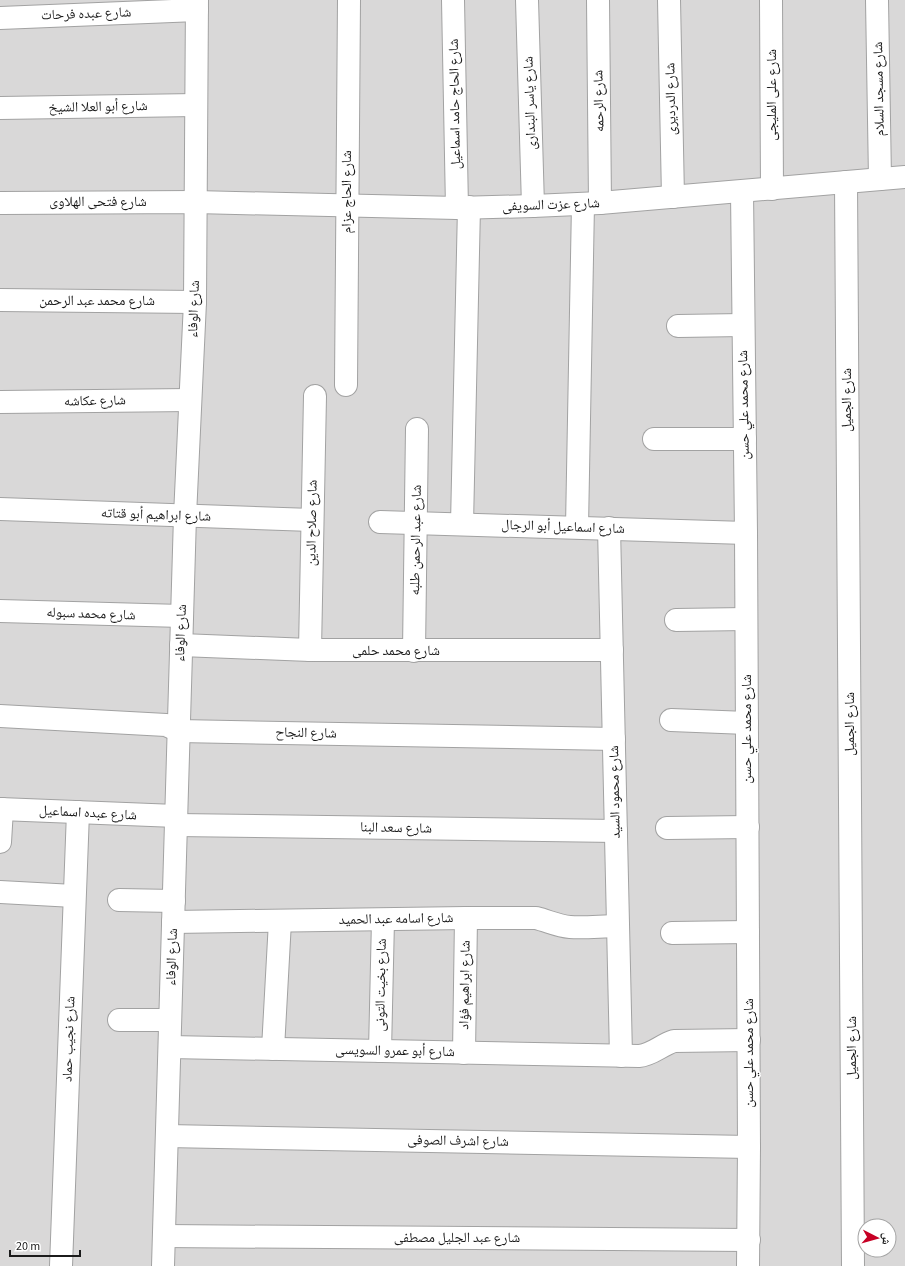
<svg xmlns="http://www.w3.org/2000/svg" width="905" height="1266" font-family="'Source Sans 3','Noto Naskh Arabic',sans-serif">
	<style>
		.residential { fill: #d9d8d8; fill-rule: evenodd }
		.lines { fill: none; stroke-linecap: round; stroke-linejoin: round }
		.minor-casing { stroke: #a2a2a2; stroke-width: 24 }
		.minor { stroke: #fff; stroke-width: 22 }
		.labels { text-anchor: middle; dominant-baseline: central; stroke-width: 3; stroke-linejoin: round; paint-order: stroke }
		.street-label { font-size: 14px; fill: #1b1b1b; stroke: #fff }
	</style>
	<rect width="100%" height="100%" fill="#ede7e0"/>
	<path class="residential" d="M0 0H905V1266H0ZM865 1226H889V1250H865Z"/>
	<g class="lines">
		<defs>
			<g id="minor">
				<polyline points="453,0 457,208"/>
				<polyline points="527,0 533,206"/>
				<polyline points="598,0 600,203"/>
				<polyline points="669,0 673,197"/>
				<polyline points="771,0 772,189"/>
				<polyline points="877,0 880,179"/>
				<polyline points="0,18 197,10"/>
				<polyline points="0,108 196,105"/>
				<polyline points="846,182 853,1266"/>
				<polyline points="742,192 746,533 749,1147 748,1266"/>
				<polyline points="0,203 195,202 457,208 533,206 600,203 905,177"/>
				<polyline points="0,300 195,302"/>
				<polyline points="678,326 743,325"/>
				<polyline points="346,385 349,0"/>
				<polyline points="0,402 190,400"/>
				<polyline points="654,439 745,439"/>
				<polyline points="0,509 312,520"/>
				<polyline points="380,522 746,533"/>
				<polyline points="462,524 469,207"/>
				<polyline points="577,527 583,204"/>
				<polyline points="609,528 621,1056"/>
				<polyline points="0,611 182,616"/>
				<polyline points="676,620 746,619"/>
				<polyline points="181,645 310,650 612,650"/>
				<polyline points="310,650 315,396"/>
				<polyline points="414,651 417,429"/>
				<polyline points="0,716 166,725 179,731 614,739"/>
				<polyline points="671,720 747,723"/>
				<polyline points="0,809 176,816"/>
				<polyline points="176,825 616,831"/>
				<polyline points="667,828 748,827"/>
				<polyline points="0,842 2,809"/>
				<polyline points="0,892 74,896"/>
				<polyline points="119,900 174,901"/>
				<path d="M173 922 466 918H536C548 921 558 926 570 927 586 928 602 926 618 926"/>
				<polyline points="672,933 748,932"/>
				<polyline points="119,1020 170,1020"/>
				<path d="M170 1047 639 1056C652 1055 661 1045 674 1041L749 1040"/>
				<polyline points="273,1049 280,921"/>
				<polyline points="380,1051 383,920"/>
				<polyline points="464,1053 466,918"/>
				<polyline points="167,1136 749,1147"/>
				<polyline points="164,1236 749,1240"/>
				<polyline points="61,1266 78,812"/>
				<polyline points="163,1266 185,516 195,302 197,0"/>
			</g>
		</defs>
		<use href="#minor" class="minor-casing"/>
		<use href="#minor" class="minor"/>
	</g>
	<g class="labels">
		<g class="street-label">
			<text transform="translate(86 14) rotate(-2)">شارع عبده فرحات</text>
			<text transform="translate(879 89) rotate(-91)">شارع مسجد السلام</text>
			<text transform="translate(772 95) rotate(-90)">شارع على المليجى</text>
			<text transform="translate(671 99) rotate(-91)">شارع الدرديرى</text>
			<text transform="translate(599 101) rotate(-91)">شارع الرحمه</text>
			<text transform="translate(530 103) rotate(-92)">شارع ياسر البندارى</text>
			<text transform="translate(455 104) rotate(-91)">شارع الحاج حامد اسماعيل</text>
			<text transform="translate(98 107) rotate(-1)">شارع أبو العلا الشيخ</text>
			<text transform="translate(347 192) rotate(-90)">شارع الحاج عزام</text>
			<text x="98" y="202">شارع فتحى الهلاوى</text>
			<text transform="translate(551 205) rotate(-2)">شارع عزت السويفى</text>
			<text x="97" y="301">شارع محمد عبد الرحمن</text>
			<text transform="translate(194 309) rotate(-88)">شارع الوفاء</text>
			<text transform="translate(847 400) rotate(-90)">شارع الجميل</text>
			<text transform="translate(95 401) rotate(-1)">شارع عكاشه</text>
			<text transform="translate(744 405) rotate(-91)">شارع محمد علي حسن</text>
			<text transform="translate(156 515) rotate(2)">شارع ابراهيم أبو قتاته</text>
			<text transform="translate(312 523) rotate(-89)">شارع صلاح الدين</text>
			<text transform="translate(563 527) rotate(2)">شارع اسماعيل أبو الرجال</text>
			<text transform="translate(416 540) rotate(-89)">شارع عبد الرحمن طلبه</text>
			<text transform="translate(91 614) rotate(2)">شارع محمد سبوله</text>
			<text transform="translate(181 633) rotate(-88)">شارع الوفاء</text>
			<text x="396" y="651">شارع محمد حلمى</text>
			<text transform="translate(850 724) rotate(-90)">شارع الجميل</text>
			<text transform="translate(747 729) rotate(-90)">شارع محمد علي حسن</text>
			<text transform="translate(306 733) rotate(1)">شارع النجاح</text>
			<text transform="translate(615 792) rotate(-91)">شارع محمود السيد</text>
			<text transform="translate(88 813) rotate(3)">شارع عبده اسماعيل</text>
			<text transform="translate(396 828) rotate(1)">شارع سعد البنا</text>
			<text transform="translate(396 919) rotate(-1)">شارع اسامه عبد الحميد</text>
			<text transform="translate(172 957) rotate(-88)">شارع الوفاء</text>
			<text transform="translate(381 985) rotate(-89)">شارع بخيت التونى</text>
			<text transform="translate(465 985) rotate(-89)">شارع ابراهيم فؤاد</text>
			<text transform="translate(69 1039) rotate(-88)">شارع نجيب حماد</text>
			<text transform="translate(852 1048) rotate(-90)">شارع الجميل</text>
			<text transform="translate(395 1051) rotate(1)">شارع أبو عمرو السويسى</text>
			<text transform="translate(749 1053) rotate(-90)">شارع محمد علي حسن</text>
			<text transform="translate(458 1141) rotate(1)">شارع اشرف الصوفى</text>
			<text x="457" y="1238">شارع عبد الجليل مصطفى</text>
		</g>
	</g>
	<g transform="translate(877 1238) rotate(96)"><circle r="19" fill="#ffffff" stroke="#a4a4a4"/>
	<path d="M0-3L7 15L0 10L-7 15Z" fill="#c70025"/>
	<text y="-6" font-size="11" font-weight="bold" text-anchor="middle" fill="#1b1b1b">ش</text>
	</g>
	<path d="M10 1250v6h70v-6" fill="none" stroke="#1b1b1b" stroke-width="2"/>
	<text x="16" y="1250" font-size="12" fill="#1b1b1b" stroke="#ffffff" stroke-width="3" paint-order="stroke">20 m</text>
</svg>
